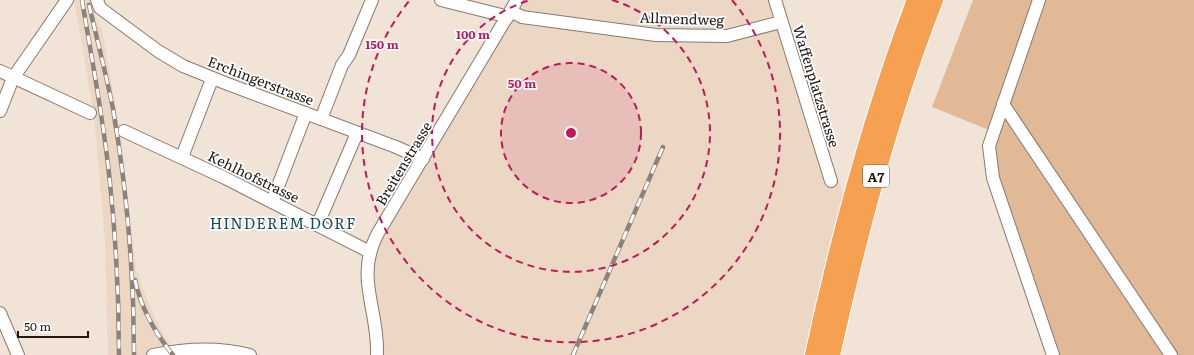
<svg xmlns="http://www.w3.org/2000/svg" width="1194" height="355" font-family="Literata,serif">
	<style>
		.built { fill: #ecd7c5 }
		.green { fill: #e2b996 }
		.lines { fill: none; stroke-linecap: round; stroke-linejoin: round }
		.minor-casing { stroke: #87796f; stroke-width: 14 }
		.highway-casing { stroke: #fff; stroke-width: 20 }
		.minor { stroke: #fff; stroke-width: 12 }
		.highway { stroke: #f6a151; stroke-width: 18 }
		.rail-casing { stroke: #8d827a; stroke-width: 4.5 }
		.rail { stroke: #fff; stroke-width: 3; stroke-dasharray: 9; stroke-linecap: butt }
		.ring { fill: none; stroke: #c2185b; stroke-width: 2; stroke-dasharray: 7 5 }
		.labels { text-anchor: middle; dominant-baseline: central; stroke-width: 3.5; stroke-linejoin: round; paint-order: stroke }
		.shield { fill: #fff; stroke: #625e5b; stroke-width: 1 }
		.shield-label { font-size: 13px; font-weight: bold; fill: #1e1915 }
		.street-label { font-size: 14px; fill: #1e1915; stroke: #fff }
		.neighbourhood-label { font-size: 15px; letter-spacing: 1px; fill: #144f59; stroke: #fff }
		.centre { fill: #c2185b; stroke: #fff; stroke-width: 2 }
		.ring-label { font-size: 12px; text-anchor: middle; font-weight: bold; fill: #c2185b; stroke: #fff; stroke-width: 3.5; stroke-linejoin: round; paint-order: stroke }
	</style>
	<rect width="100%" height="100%" fill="#f2e3d7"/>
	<g class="built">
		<polygon points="74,0 92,0 94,14 102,30 120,132 118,133 136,268 146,297 156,320 165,337 176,351 250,355 108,355 105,241 94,114"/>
		<polygon points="511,0 781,0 845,201 807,355 377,355 372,307 375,231"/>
	</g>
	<polygon class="green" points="973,0 1194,0 1194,355 1058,355 998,176 996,146 999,134 932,107"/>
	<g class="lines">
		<defs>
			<g id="minor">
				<polyline points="97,0 100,8 158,51 183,66 225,83 396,147 423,159"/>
				<polyline points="441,0 501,15 507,18"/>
				<polyline points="775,0 831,181"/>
				<polyline points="1039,0 989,146 993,178 1053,355"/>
				<polyline points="511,11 522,17 656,35 727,36 781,22"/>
				<polyline points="0,71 90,113"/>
				<polyline points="1003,104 1171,355"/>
				<polyline points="0,111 13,78 67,0"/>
				<polyline points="321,119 342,65 349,55 372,0"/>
				<polyline points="124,131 225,178 370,252"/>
				<polyline points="182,157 212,79"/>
				<polyline points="272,202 306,113"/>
				<polyline points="318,224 357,133"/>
				<polyline points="0,313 18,355"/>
				<path d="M153 355C183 349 219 347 250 355"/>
				<path d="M377 355C379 309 354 278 378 233L517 0"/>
			</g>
			<g id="highway">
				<path d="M814 355C840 235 872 115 916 0"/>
				<path d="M831 355C858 235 889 115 934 0"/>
			</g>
		</defs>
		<use href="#minor" class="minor-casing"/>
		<use href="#highway" class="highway-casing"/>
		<use href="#minor" class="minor"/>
		<use href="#highway" class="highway"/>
		<defs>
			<g id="rail">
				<path d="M82 0C92 61 104 121 110 183 116 240 119 298 119 355"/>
				<path d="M89 5C97 39 106 74 113 109 127 190 134 273 134 355"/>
				<path d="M135 280C141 308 155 333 173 355"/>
				<polyline points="573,355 663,147"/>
			</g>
		</defs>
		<use href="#rail" class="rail-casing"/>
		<use href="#rail" class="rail"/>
	</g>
	<circle cx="571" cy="133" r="70" fill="#c2185b" fill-opacity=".12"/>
	<g class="ring">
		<circle cx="571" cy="133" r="70"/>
		<path d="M612 0A139 139 0 1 1 530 0"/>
		<path d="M732 0A209 209 0 1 1 410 0"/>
	</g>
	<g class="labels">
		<rect class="shield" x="863" y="165" width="26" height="22" rx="3"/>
		<g class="shield-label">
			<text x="876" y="176">A7</text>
		</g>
		<g class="street-label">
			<text transform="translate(682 18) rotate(2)">Allmendweg</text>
			<text transform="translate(261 80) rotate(21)">Erchingerstrasse</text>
			<text transform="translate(817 86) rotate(73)">Waffenplatzstrasse</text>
			<text transform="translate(403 163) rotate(-59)">Breitenstrasse</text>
			<text transform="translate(254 176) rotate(26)">Kehlhofstrasse</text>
		</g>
		<g class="neighbourhood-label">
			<text x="283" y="222">HINDEREM DORF</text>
		</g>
	</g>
	<circle cx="571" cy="133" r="6" class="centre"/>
	<g class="ring-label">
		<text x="473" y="39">100 m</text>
		<text x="382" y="49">150 m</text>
		<text x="522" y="88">50 m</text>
	</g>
	<path d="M18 331v6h70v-6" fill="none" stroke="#1e1915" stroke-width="2"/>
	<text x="24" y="331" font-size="12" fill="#1e1915" stroke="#ffffff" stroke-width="3" paint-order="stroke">50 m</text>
</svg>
